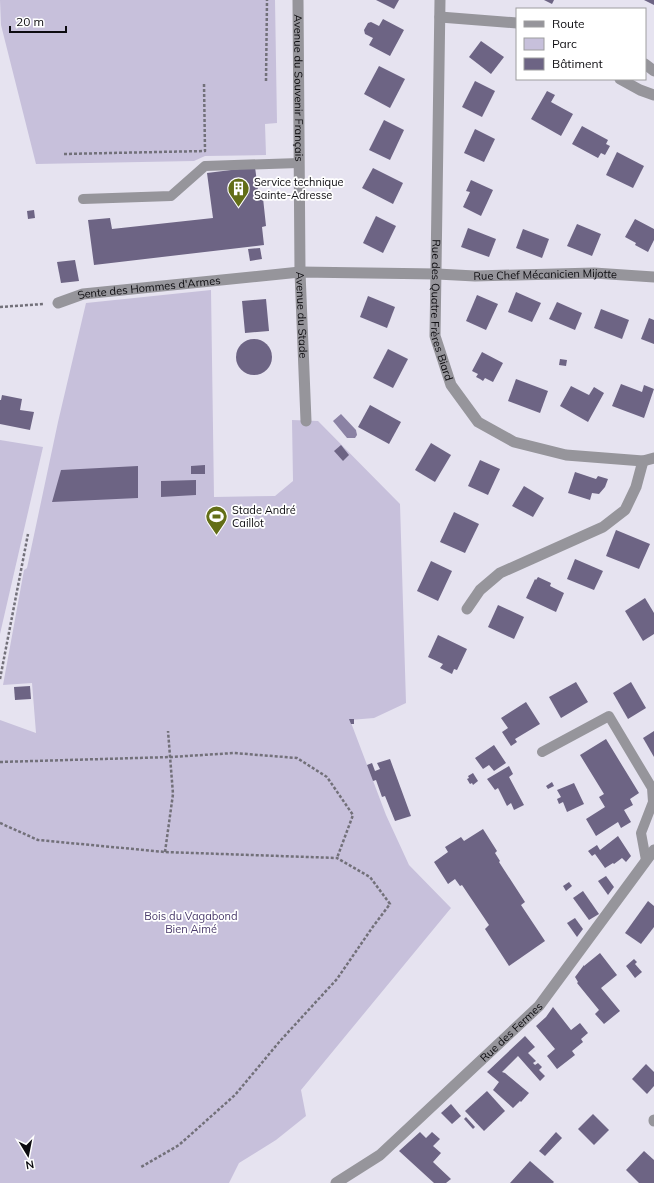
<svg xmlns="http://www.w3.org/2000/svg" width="654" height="1183" font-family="Mulish,sans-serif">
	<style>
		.green { fill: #c7c0db }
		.water { fill: #8b82a4 }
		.building { fill: #6d6484 }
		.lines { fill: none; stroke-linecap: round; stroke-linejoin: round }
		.path { stroke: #727079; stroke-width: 2.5; stroke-dasharray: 3 2; stroke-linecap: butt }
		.service { stroke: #96959b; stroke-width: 10 }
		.minor { stroke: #96959b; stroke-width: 11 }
		.labels { text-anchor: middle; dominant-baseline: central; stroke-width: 3.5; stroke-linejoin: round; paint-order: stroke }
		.street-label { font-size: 11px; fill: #0d0c10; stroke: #fff }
		.poi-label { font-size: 11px; fill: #0d0c10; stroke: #fff; text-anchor: start }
		.park-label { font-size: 11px; fill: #493a6a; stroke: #fff }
	</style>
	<rect width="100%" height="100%" fill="#e6e3f0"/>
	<g class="green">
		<polygon points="0,0 275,0 277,123 265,124 266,155 205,156 194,161 36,164 1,25"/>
		<polygon points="211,290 214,497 275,496 293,481 292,420 318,421 400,504 406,703 374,718 350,720 386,815 409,865 451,908 301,1090 306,1116 276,1140 239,1163 229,1183 0,1183 0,720 36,733 32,683 3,685 24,570 27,568 58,422 86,303"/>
		<polygon points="0,440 43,447 0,634"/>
	</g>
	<polygon class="water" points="341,414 356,430 357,435 355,438 347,438 333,421"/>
	<g class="building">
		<polygon points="376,0 399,0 394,9"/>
		<polygon points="544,0 554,0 552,4"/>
		<polygon points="644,0 654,0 654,5"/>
		<polygon points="383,19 404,30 390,56 369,45 373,38 365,34 364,30 368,23 371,22 379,26"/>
		<polygon points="481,41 504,57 491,74 469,57"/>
		<polygon points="379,66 405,79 390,108 364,94"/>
		<polygon points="475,81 495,91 482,117 462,107"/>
		<polygon points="547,91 555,95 551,102 573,114 561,136 531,119"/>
		<polygon points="384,120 404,130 390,160 369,150"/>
		<polygon points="582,126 608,140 606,144 610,146 605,155 601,153 598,158 572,144"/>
		<polygon points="475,129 495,139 484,162 464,153"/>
		<polygon points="617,152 644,166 633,188 606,175"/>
		<polygon points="255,167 259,198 263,198 266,226 262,227 264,245 94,265 88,220 110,218 112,229 213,218 207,173"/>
		<polygon points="373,168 403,183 393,204 362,188"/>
		<polygon points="471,180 493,190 481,216 463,207 470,192 466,191"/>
		<polygon points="34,210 35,218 28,219 27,211"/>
		<polygon points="376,216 396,226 383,253 363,243"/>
		<polygon points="635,219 654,229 654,240 648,252 635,245 636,243 625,237"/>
		<polygon points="577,224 601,234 592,256 567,246"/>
		<polygon points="468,228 496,239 489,257 461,247"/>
		<polygon points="523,229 549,239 542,258 516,248"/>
		<polygon points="260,248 262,259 250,261 248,249"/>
		<polygon points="75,260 79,281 61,283 57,262"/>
		<polygon points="516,292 541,303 532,322 508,312"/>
		<polygon points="477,295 498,304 486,330 466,321"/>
		<polygon points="368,296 395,307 387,328 360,317"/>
		<polygon points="266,299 269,331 245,333 242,301"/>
		<polygon points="557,302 582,313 575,330 549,319"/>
		<polygon points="601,309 629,320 622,339 594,328"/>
		<polygon points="649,318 654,320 654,344 641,339"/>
		<circle cx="254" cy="357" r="18"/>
		<polygon points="388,349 408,359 393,388 373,378"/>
		<polygon points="482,352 503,363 493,382 485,378 483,381 480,379 476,377 478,374 472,371"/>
		<polygon points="560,359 567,360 566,366 559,365"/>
		<polygon points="516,379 548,391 540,413 508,401"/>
		<polygon points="621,384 642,392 644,385 654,389 644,418 612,406"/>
		<polygon points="571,386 589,395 594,387 604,393 588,422 560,406"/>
		<polygon points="2,395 22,399 20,410 34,412 30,430 0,424 0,400 1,400"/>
		<polygon points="370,405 401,422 389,444 358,427"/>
		<polygon points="431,443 451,455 435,482 415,470"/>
		<polygon points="341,445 349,455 343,461 334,451"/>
		<polygon points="480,460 500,469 488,495 468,486"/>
		<polygon points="205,465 205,474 191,474 191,466"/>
		<polygon points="138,466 138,498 52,502 61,470"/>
		<polygon points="575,472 596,479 598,476 608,479 605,487 599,494 592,493 590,500 568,493"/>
		<polygon points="196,480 196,495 161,497 161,481"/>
		<polygon points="524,486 544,498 533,517 512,506"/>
		<polygon points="454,512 479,524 465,553 440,542"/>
		<polygon points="616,530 650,544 639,569 606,556"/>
		<polygon points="575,559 603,571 594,590 567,579"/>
		<polygon points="431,561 452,571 438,601 417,591"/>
		<polygon points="538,577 551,583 550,586 564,593 556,612 526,598 535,579 536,580"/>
		<polygon points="645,598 654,613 654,634 643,641 625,611"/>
		<polygon points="498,605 524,617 514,639 488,627"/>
		<polygon points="438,635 467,649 457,670 454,669 452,674 440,668 443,664 428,657"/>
		<polygon points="576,682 588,702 561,718 549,697"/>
		<polygon points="631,682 646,708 628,719 613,693"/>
		<polygon points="30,686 31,699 15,700 14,687"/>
		<polygon points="526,702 540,724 515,739 517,742 511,746 502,732 508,728 501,718"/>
		<polygon points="349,719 354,719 354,724 351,724"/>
		<polygon points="654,731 654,757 643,738"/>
		<polygon points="606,739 639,793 630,799 633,805 624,810 631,822 621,828 618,822 596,836 586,819 605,807 599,797 604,794 580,755"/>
		<polygon points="494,745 506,763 494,771 489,765 483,769 475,758"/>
		<polygon points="390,759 411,816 395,821 385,796 382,797 376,780 373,781 367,765 372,763 375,771 380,769 377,763"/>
		<polygon points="509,766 513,774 509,777 524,805 514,810 511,803 507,806 498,788 495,790 487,779"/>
		<polygon points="473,773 478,781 473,785 472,783 470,784 467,779 469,778 468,776"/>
		<polygon points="552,782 554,786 548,789 546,786"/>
		<polygon points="574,783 584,804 567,812 563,802 559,804 557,799 561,797 557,790"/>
		<polygon points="483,829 497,851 495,853 500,861 499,862 525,902 521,905 545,941 509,966 485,929 489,925 462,885 460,886 455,879 448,884 434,862 448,852 445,847 461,837 464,841"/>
		<polygon points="618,836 631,856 626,862 622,858 614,864 613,863 605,868 595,854 592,856 588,851 597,845 600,850"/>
		<polygon points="606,876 614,887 608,895 598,881"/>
		<polygon points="569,882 572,886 566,891 563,886"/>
		<polygon points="583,891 599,914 589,920 573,898"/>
		<polygon points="648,901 654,906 654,927 641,944 625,933"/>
		<polygon points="575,918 583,929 577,937 567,923"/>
		<polygon points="600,953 617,975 601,988 620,1011 604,1024 595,1014 599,1010 577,983 578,982 575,977 584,965 584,966"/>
		<polygon points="634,959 637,962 635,964 642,972 635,978 626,966"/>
		<polygon points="553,1007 571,1030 580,1023 588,1033 581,1039 583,1042 572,1051 575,1055 557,1069 547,1056 555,1049 536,1026 546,1017"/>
		<polygon points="525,1036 535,1047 528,1053 536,1061 533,1063 535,1065 538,1063 542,1067 539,1070 545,1076 540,1081 518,1056 502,1072 505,1073 529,1093 521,1102 520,1101 513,1108 493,1090 499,1082 487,1072"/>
		<polygon points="646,1064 654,1072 654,1086 647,1094 632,1079"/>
		<polygon points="487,1091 505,1111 484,1131 465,1111"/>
		<polygon points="451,1104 461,1116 452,1124 441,1113"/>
		<polygon points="593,1114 609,1130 594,1145 578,1129"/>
		<polygon points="466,1117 475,1127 473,1129 464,1119"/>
		<polygon points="420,1132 426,1138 432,1132 440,1139 433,1146 441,1153 433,1162 451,1179 446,1183 434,1183 399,1151"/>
		<polygon points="556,1132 562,1138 545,1156 539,1151"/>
		<polygon points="644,1151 654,1160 654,1183 639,1183 626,1170"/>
		<polygon points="530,1161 554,1182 553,1183 510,1183"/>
	</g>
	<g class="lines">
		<g class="path">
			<polyline points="266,81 267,0"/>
			<polyline points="64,154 205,151 204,83"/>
			<polyline points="0,307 44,304"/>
			<polyline points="0,679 28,534"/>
			<polyline points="0,762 171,757 234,753 297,758 327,777 353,815 337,858"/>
			<polyline points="0,823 38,840 165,852 337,858 370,877 390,904 372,928 337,979 280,1041 235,1095 179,1145 141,1167"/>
			<polyline points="165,852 173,794 168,731"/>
		</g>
		<g class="service">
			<polyline points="83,199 171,196 205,166 299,163"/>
			<polyline points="542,752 609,716 652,788 653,802 641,833 646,860"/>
		</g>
		<g class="minor">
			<path id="s1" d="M298 0 300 272 306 421"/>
			<path id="s2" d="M440 0 435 336 451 385 478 422 514 442 566 455 643 461 654 458"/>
			<polyline points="440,17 517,23"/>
			<polyline points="645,64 654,71"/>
			<polyline points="620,79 640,90 654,95"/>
			<path id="s3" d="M58 303 83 294 300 272 437 274 475 276 594 273 654 277"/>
			<polyline points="467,609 480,590 500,573 603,527 625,510 636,487 643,461"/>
			<polyline points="654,1120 654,1121"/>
			<path id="s4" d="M336 1183 380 1155 539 1006 654 850"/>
		</g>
	</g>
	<defs>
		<symbol id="building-pin" viewBox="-11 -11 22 30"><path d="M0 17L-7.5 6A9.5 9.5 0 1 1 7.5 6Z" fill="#636e17" stroke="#fff"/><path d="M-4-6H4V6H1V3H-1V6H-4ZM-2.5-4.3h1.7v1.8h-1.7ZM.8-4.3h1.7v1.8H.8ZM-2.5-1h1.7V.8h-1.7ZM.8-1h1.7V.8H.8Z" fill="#fff"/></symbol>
		<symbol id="stadium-pin" viewBox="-11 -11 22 30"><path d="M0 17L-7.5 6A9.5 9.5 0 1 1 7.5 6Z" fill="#636e17" stroke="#fff"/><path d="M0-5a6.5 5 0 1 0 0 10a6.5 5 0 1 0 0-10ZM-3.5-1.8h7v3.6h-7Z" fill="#fff"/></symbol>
	</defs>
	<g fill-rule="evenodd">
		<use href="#building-pin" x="226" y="176" width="25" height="34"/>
		<use href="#stadium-pin" x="204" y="504" width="25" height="34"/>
	</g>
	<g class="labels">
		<g class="street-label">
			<text stroke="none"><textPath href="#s1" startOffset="88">Avenue du Souvenir Français</textPath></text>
			<text stroke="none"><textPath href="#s3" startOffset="490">Rue Chef Mécanicien Mijotte</textPath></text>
			<text stroke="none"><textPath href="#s3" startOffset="93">Sente des Hommes d'Armes</textPath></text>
			<text stroke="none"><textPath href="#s2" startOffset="311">Rue des Quatre Frères Biard</textPath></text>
			<text stroke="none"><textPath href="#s1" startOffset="315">Avenue du Stade</textPath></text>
			<text stroke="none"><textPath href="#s4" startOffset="232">Rue des Fermes</textPath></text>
		</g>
		<g class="poi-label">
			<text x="254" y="182">Service technique<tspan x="254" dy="13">Sainte-Adresse</tspan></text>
			<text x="232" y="510">Stade André<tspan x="232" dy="13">Caillot</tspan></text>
		</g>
		<g class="park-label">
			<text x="191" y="916">Bois du Vagabond<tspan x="191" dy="13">Bien Aimé</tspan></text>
		</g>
	</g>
	<rect x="516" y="8" width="130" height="72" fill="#ffffff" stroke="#9e9e9f"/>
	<rect x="524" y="21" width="20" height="6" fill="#96959b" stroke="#9e9e9f"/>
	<text x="552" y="28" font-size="12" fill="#0d0c10">Route</text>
	<rect x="524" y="38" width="20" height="12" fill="#c7c0db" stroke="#9e9e9f"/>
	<text x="552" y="48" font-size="12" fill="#0d0c10">Parc</text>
	<rect x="524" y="58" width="20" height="12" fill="#6d6484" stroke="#9e9e9f"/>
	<text x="552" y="68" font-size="12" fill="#0d0c10">Bâtiment</text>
	<g transform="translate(28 1155) rotate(170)" stroke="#ffffff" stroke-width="3" paint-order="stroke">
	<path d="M0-3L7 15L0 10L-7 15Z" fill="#0d0c10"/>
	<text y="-6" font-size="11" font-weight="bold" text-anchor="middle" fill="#0d0c10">N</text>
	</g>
	<path d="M10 26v6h56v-6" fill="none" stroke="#0d0c10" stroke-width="2"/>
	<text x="16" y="26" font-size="12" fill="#0d0c10" stroke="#ffffff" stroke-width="3" paint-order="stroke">20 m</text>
</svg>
